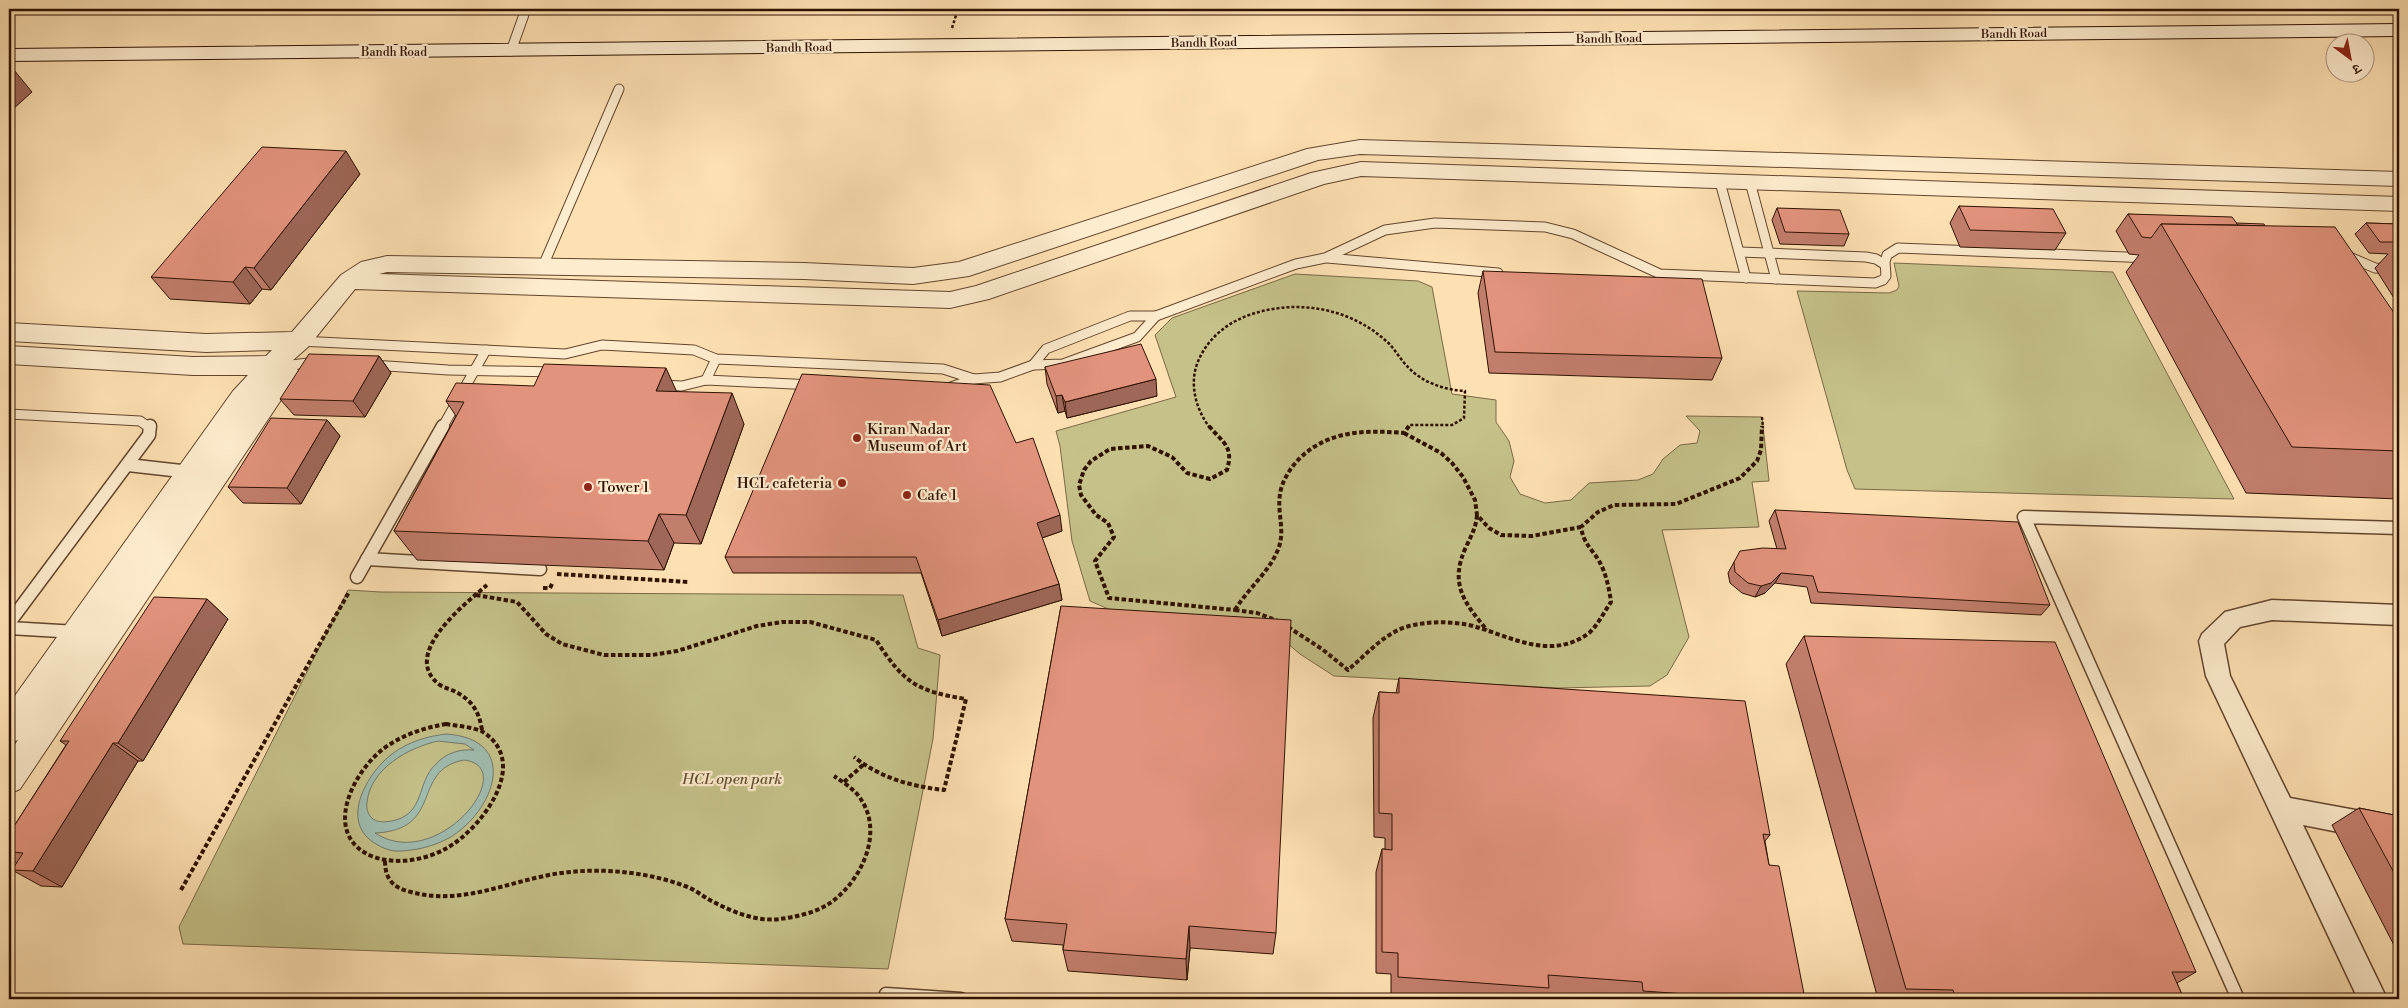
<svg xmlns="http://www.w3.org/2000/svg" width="2408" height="1008" font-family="'Libre Bodoni','Noto Serif Devanagari',serif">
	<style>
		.green { fill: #c5c189; stroke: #7a6944 }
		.water { fill: #a0bdb1; stroke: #72786a; fill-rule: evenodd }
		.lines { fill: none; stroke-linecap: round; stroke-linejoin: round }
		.service-far1-casing { stroke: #62452d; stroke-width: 11 }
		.service-casing { stroke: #62452d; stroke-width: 15 }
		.minor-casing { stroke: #62452d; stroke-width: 3 }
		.tertiary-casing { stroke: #62452d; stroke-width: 2 }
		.secondary-casing { stroke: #2e1100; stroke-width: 2 }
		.path-far1 { stroke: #2e1100; stroke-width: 2.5; stroke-dasharray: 3 2; stroke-linecap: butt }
		.path { stroke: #2e1100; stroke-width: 4; stroke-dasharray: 4.5 2.5; stroke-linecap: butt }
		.service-far1 { stroke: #feecce; stroke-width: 9 }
		.service { stroke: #feecce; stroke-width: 12 }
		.minor { fill: #feecce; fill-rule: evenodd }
		.tertiary { fill: #feecce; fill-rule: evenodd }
		.secondary { fill: #feecce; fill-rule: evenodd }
		.wall { fill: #c27e6c; stroke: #2e1100 }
		.shaded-wall { fill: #9e6758; stroke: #2e1100 }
		.building { fill: #e2937d; stroke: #2e1100 }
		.poi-dot { fill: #8f2418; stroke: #feecce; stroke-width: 2 }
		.labels { text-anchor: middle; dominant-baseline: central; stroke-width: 4.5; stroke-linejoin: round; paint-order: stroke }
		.far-street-label { font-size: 12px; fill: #2e1100; stroke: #feecce }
		.poi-label { font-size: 15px; fill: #2e1100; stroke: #feecce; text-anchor: start }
		.park-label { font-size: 15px; font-style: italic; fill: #634f30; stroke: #feecce }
	</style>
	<rect width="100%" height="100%" fill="#fee1b3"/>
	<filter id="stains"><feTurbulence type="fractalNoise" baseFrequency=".004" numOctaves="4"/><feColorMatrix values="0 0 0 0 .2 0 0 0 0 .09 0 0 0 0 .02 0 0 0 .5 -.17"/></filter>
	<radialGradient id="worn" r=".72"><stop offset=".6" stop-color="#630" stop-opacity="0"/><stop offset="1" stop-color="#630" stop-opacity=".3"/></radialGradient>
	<g class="green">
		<polygon points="1894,263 2113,272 2234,499 1855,489 1847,470 1797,291 1889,293 1897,290 1899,286"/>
		<polygon points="1295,274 1418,281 1432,287 1452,394 1496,400 1496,422 1509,441 1514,461 1510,477 1520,494 1545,503 1571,500 1589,483 1638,480 1653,474 1663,459 1680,445 1697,443 1700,431 1686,416 1762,417 1769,481 1752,482 1759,527 1662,530 1689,637 1667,675 1650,686 1558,688 1334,676 1300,654 1280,637 1122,615 1090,601 1072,541 1060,446 1056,431 1176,397 1155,335 1172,318"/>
		<polygon points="348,590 381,592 903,595 918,648 940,655 933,739 888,969 183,944 179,927"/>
	</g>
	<path class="water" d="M446 734C521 739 495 811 449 838 434 846 418 850 402 851 393 852 384 849 376 844 343 825 361 785 382 763 399 745 422 737 446 734ZM438 741 465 744 474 750C459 749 446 753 436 764 416 782 426 814 392 821 385 822 379 823 373 819 368 815 366 809 367 802 371 768 408 748 438 741ZM464 760C522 767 438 874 375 833 445 830 410 770 464 760Z"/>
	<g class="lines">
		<defs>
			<g id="service-far1">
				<polyline points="511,51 526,9"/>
				<polyline points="1720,182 1746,278"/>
				<polyline points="1750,182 1776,279"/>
				<polyline points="1740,252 1866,257 1876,259 1884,264"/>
				<polyline points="2345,255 2375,268 2399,269"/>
				<polyline points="1327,258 1498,273"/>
				<polyline points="543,266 619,89"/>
				<polyline points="299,341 565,354 602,345 694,350 716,359 943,369 974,379"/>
				<polyline points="291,365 317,362"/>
				<polyline points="372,365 448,370 556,372"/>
				<polyline points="1033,365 1046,349 1130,316 1156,316"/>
				<polyline points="706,380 716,359"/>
				<polyline points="660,385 682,386 706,380 813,385"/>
				<polyline points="948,388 974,379 1000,377 1033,365 1063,364 1137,337 1156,316 1296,264 1325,258 1385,230 1435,223 1545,227 1573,234 1660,274 1875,283 1883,280 1886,276 1885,262 1887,255 1898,248 2151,258"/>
				<polyline points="9,414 140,421 150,428"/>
				<polyline points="442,428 486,350"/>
			</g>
			<g id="service">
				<polyline points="128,465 190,472"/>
				<polyline points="367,559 540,569"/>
				<polyline points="357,577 443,426"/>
				<polyline points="9,623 149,435 150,426"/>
				<polyline points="9,628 77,632"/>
				<polyline points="886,994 961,999"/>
				<polyline points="2238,999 2024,517 2399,528"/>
			</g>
			<polygon id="minor" points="2272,600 2399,605 2399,625 2272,620 2240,627 2224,644 2230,676 2290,798 2399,818 2399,844 2303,825 2387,999 2358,999 2206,676 2199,641 2202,634 2225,612"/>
			<polygon id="tertiary" points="1360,140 2399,172 2399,186 1360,154 1318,160 969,276 913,284 804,279 387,272 379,274 950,292 976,286 1311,173 1361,162 2399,197 2399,211 1361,176 1324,184 989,299 950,308 355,289 308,347 292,361 299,372 295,379 20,789 9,794 9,753 18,740 9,743 9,704 233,391 248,375 193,375 9,364 9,346 193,357 266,356 272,350 206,352 9,341 9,323 206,334 292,332 341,275 361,262 387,256 804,263 913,268 959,262 1307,149"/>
			<polygon id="secondary" points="2399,24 2399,36 9,61 9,49"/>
		</defs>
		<use href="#service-far1" class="service-far1-casing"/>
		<use href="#service" class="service-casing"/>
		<use href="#minor" class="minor-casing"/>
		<use href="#tertiary" class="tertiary-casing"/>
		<use href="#secondary" class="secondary-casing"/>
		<g class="path-far1">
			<polyline points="1021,9 1065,12 1316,11 1345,9"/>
			<polyline points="952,28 958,9"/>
			<polyline points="1762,417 1763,428"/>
			<path d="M1210 428C1197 411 1190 388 1196 367 1204 342 1224 324 1249 315 1295 299 1348 307 1385 340 1394 347 1399 358 1407 366 1421 382 1444 390 1465 391L1464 418 1452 425H1410L1408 428"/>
		</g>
		<g class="path">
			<path d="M1209 426C1223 443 1234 446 1227 470L1210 479 1187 473 1172 457 1148 446 1110 449 1091 461 1084 470 1079 485 1081 495 1096 515 1108 523 1114 537 1095 561 1109 598 1235 610"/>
			<polyline points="1404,433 1441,453 1452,463 1463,477 1475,500 1477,515 1489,528 1501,535 1532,536 1581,527"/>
			<path d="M1477 515C1476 528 1471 536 1466 547 1449 583 1464 603 1487 630"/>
			<polyline points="557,574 689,582"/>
			<polyline points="543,588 550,588 553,582"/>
			<path d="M476 595 517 602 546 634 562 644 604 655H652L677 651 757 626 782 622H810L876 640C904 683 916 691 966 699L944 790C910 786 881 778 854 757"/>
			<polyline points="1235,610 1257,613 1278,621"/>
			<path d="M1235 610C1248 588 1270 572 1279 547 1285 529 1277 513 1280 494 1282 481 1290 468 1300 458 1329 430 1366 430 1404 433L1409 426"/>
			<path d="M1288 627 1322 649 1348 670C1367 654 1384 633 1409 626 1430 621 1452 621 1473 626 1512 637 1551 661 1589 633 1598 625 1604 612 1611 602 1609 588 1606 573 1599 561 1591 547 1584 545 1581 527L1598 512 1614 505 1676 504 1740 478 1757 461 1761 450 1762 426"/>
			<path d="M446 724C457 726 474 727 483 732 531 763 482 828 447 848 426 860 397 865 374 857 321 837 351 774 383 749 402 735 423 728 446 724Z"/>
			<path d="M482 730C479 711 472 700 454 691 450 689 445 688 440 685 399 655 465 604 487 585"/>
			<polyline points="844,782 863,765"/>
			<path d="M385 861C385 879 393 888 411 892 466 907 515 877 570 872 607 868 650 873 685 886 694 889 701 895 708 899 730 911 755 922 780 919 795 917 814 913 827 905 859 885 884 836 862 801 856 790 844 783 834 776"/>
			<polyline points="181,890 349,592"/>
		</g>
		<use href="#service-far1" class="service-far1"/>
		<use href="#service" class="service"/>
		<use href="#minor" class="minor"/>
		<use href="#tertiary" class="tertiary"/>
		<use href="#secondary" class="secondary"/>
	</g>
	<g class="wall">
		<polygon points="360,174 271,290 262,289 250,304 170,299 151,277"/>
		<polygon points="1959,206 2066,233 2055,250 1960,247 1950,223"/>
		<polygon points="1777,208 1849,234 1844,246 1780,244 1772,220"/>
		<polygon points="2128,214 2265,226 2399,320 2399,499 2246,493 2126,272 2139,255 2129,254 2116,231"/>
		<polygon points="2366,223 2399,224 2399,306 2375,268 2388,254 2369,253 2355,234"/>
		<polygon points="1483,271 1722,358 1712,380 1489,373 1478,293"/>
		<polygon points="379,356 391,373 365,417 294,415 280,399"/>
		<polygon points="1045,367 1157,396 1067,418 1065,411 1058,413 1047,384"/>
		<polygon points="676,391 744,424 701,544 674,543 664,570 417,560 394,531 456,416 446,401"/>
		<polygon points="327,420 340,436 301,504 243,503 228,487"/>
		<polygon points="1016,443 1062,531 1042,538 1059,584 1062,600 942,636 921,573 733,573 725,557"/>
		<polygon points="1775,510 2050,605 2041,615 1811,603 1807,587 1775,583 1765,593 1755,597 1742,593 1730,583 1728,573 1734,562 1777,549 1769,521"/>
		<polygon points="207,599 228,619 143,761 138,761 62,887 41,886 12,870 17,863 9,858 9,834 66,745 60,741"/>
		<polygon points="1061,606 1276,933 1273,954 1190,948 1187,980 1068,971 1063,950 1063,945 1012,941 1005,919"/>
		<polygon points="1804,636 2196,972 2177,983 2184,999 1878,999 1786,664"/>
		<polygon points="1399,678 1770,835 1765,841 1769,865 1805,999 1590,999 1544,996 1542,999 1424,999 1391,997 1391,974 1376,973 1376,872 1382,849 1385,849 1385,838 1374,837 1373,718 1379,692 1396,693"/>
		<polygon points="2359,808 2399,816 2399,955 2332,825"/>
	</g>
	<g class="shaded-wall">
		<polygon points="14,70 32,92 12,110 9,106 9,75"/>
		<polygon points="346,151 360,174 271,290 254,268"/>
		<polygon points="245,267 262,289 250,304 233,282"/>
		<polygon points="379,356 391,373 365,417 353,401"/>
		<polygon points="666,368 680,399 656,391"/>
		<polygon points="1156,379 1157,396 1067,418 1065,402"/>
		<polygon points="732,393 744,424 701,544 686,515"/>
		<polygon points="1062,395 1065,411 1058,413 1056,396"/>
		<polygon points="327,420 340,436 301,504 287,488"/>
		<polygon points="659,514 674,543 664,570 648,541"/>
		<polygon points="1060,515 1062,531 1039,539 1037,523"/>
		<polygon points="1781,573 1775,583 1765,593 1755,597 1761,586"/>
		<polygon points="1059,584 1062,600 942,636 938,620"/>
		<polygon points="207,599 228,619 143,761 118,743"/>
		<polygon points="113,743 138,761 62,887 33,871"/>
		<polygon points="1189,926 1190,948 1187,980 1186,959"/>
	</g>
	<g class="building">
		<polygon points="9,69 14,70 9,75"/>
		<polygon points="262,147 346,151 254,268 245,267 233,282 151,277"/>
		<polygon points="1959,206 2053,209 2066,233 1970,230"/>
		<polygon points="1777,208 1840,210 1849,234 1785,232"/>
		<polygon points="2128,214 2232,217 2238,225 2161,224 2151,238 2142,237"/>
		<polygon points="2236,223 2264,224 2265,226 2238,225"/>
		<polygon points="2366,223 2399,224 2399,242 2380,242"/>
		<polygon points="2161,224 2335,227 2399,320 2399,451 2292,447"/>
		<polygon points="1483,271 1702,279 1722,358 1495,352"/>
		<polygon points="1141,344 1156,379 1065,402 1062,395 1056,396 1045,367"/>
		<polygon points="309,354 379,356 353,401 280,399"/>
		<polygon points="544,364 666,368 656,391 732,393 686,515 659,514 648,541 394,531 464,402 446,401 456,383 534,386"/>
		<polygon points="802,374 990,385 1016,443 1033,438 1060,515 1037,523 1059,584 938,620 916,557 725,557"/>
		<polygon points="271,418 327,420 287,488 228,487"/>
		<polygon points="1775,510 2018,522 2050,605 1818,592 1813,576 1781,573 1771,583 1761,586 1748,583 1735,572 1734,562 1740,551 1763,548 1786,549"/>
		<polygon points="154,597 207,599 118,743 113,743 33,871 12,870 23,853 9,852 9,834 69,741 60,741"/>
		<polygon points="1061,606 1291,620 1276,933 1189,926 1186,959 1063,950 1067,924 1005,919"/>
		<polygon points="1804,636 2055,642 2196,972 2172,972 2184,999 1956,999 1953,990 1906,989"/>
		<polygon points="1399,678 1745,701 1770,835 1763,834 1769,865 1779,866 1805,999 1758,999 1643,991 1642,982 1548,975 1549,988 1398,977 1398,953 1382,952 1382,849 1392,850 1392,814 1379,813 1379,692 1399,693"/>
		<polygon points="2359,808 2399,816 2399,882"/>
	</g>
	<g class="poi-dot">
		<circle cx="857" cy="438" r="5"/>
		<circle cx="842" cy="483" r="5"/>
		<circle cx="588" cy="487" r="5"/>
		<circle cx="907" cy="495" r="5"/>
	</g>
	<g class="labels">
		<g class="far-street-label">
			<text transform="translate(2014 34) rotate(-1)">Bandh Road</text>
			<text transform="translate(1609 39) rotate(-1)">Bandh Road</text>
			<text transform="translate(1204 43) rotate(-1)">Bandh Road</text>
			<text transform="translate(799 48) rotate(-1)">Bandh Road</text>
			<text x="394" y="52">Bandh Road</text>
		</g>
		<g class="poi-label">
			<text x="867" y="429">Kiran Nadar<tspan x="867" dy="17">Museum of Art</tspan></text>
			<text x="832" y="483" text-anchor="end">HCL cafeteria</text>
			<text x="598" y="487">Tower 1</text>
			<text x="917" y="495">Cafe 1</text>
		</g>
		<g class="park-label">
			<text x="732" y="779">HCL open park</text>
		</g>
	</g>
	<rect width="2408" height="1008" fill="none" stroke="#fee1b3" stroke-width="30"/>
	<rect x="10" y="10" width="2388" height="988" fill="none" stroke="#2e1100" stroke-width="2.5"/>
	<rect x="15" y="15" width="2378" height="978" fill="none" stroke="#2e1100"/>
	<g transform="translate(2350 58) rotate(148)"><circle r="24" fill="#feecce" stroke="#ab947c"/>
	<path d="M0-4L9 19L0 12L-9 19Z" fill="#8f2418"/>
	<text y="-8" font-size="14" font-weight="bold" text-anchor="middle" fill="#2e1100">उ</text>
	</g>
	<rect width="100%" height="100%" filter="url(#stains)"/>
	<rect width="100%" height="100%" fill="url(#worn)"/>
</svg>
